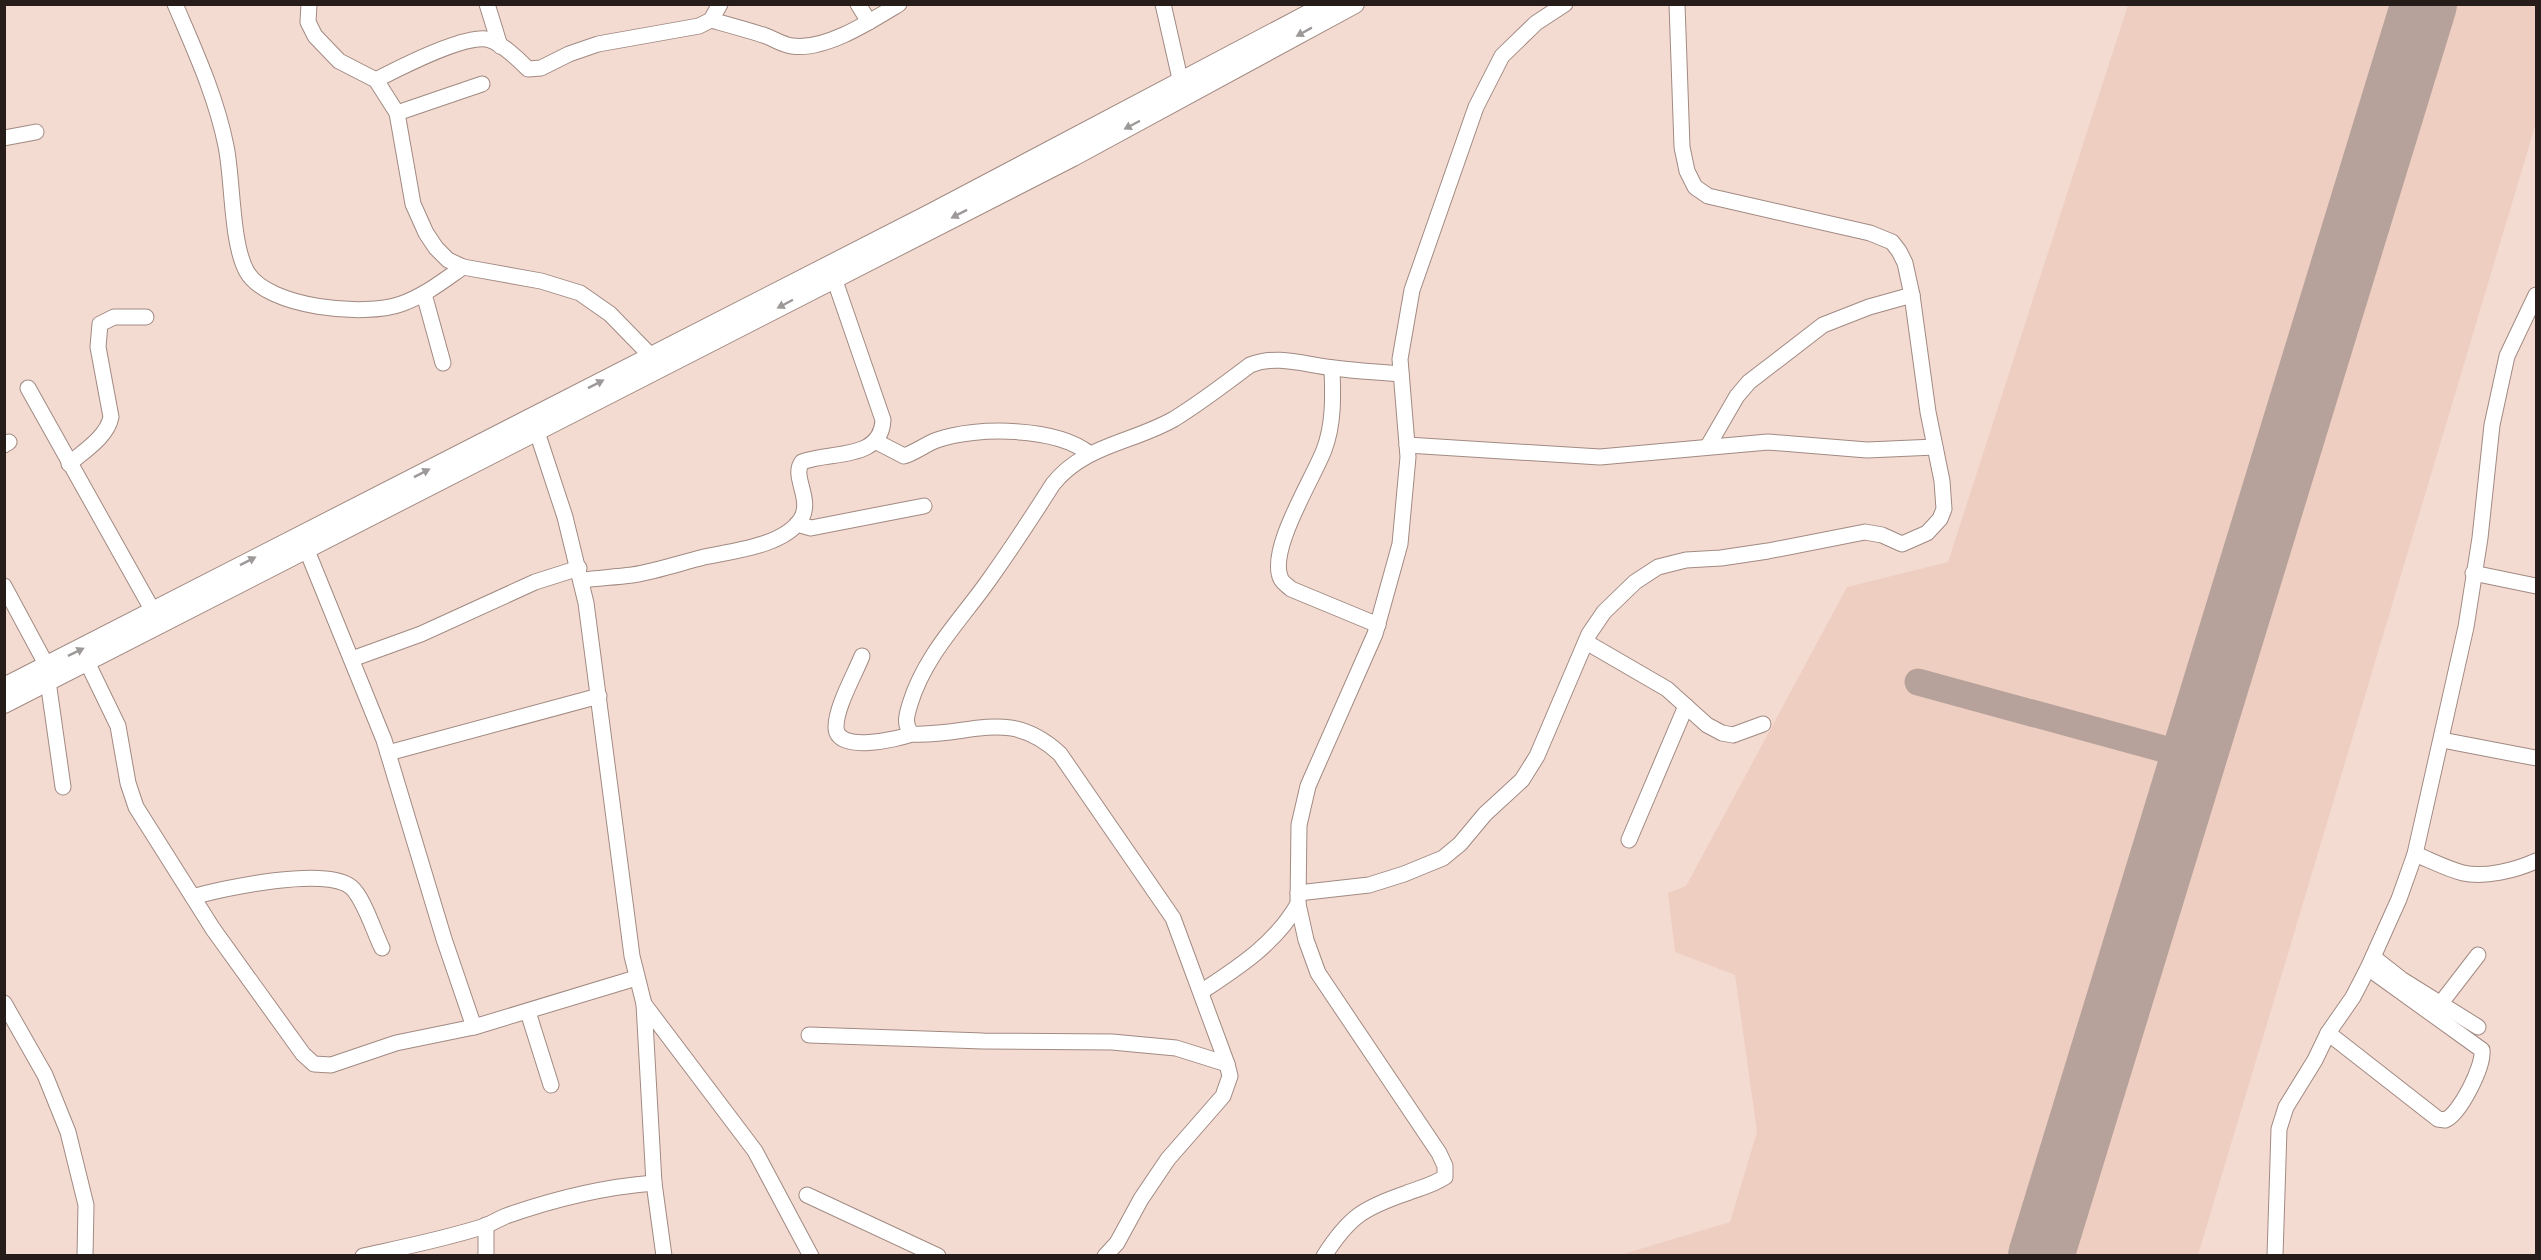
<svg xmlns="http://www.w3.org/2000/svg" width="2541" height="1260" font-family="'IBM Plex Serif',serif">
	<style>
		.built { fill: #efcec2 }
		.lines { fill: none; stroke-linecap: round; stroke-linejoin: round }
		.taxiway { stroke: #b6a29a; stroke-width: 27 }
		.runway { stroke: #b6a29a; stroke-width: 66 }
		.minor-casing { stroke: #a18a82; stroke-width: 17 }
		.major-casing { stroke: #a18a82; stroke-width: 20 }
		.minor { stroke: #fff; stroke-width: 15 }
		.major { stroke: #fff; stroke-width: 18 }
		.oneway { fill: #9d9998 }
	</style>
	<rect width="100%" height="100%" fill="#f4dbd2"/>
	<polygon class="built" points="2128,5 2536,5 2536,123 2198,1255 1620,1255 1730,1222 1757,1132 1735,975 1675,952 1668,893 1686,886 1847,587 1948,562"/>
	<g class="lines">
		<polyline class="taxiway" points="1918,682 2193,757"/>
		<polyline class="runway" points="2041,1256 2424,4"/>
		<defs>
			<g id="minor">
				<path d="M175 4C195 51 216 96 226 146 233 180 231 244 247 272 268 308 365 317 401 304 424 296 443 281 463 267"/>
				<polyline points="309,4 308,22 315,36 339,61 376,80 397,113 413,204 426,233 436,248 448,260 463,267 541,281 580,293 610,314 651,356"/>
				<polyline points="487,4 500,46"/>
				<polyline points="858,4 869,22"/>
				<polyline points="1163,4 1181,83"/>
				<path d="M711 20C729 25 748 30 766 36 774 39 783 45 792 46 825 51 871 21 899 4"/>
				<path d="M376 80C399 68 462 36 486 39 500 41 519 60 528 69L541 68 569 54 598 44 699 26 711 20 720 4"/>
				<polyline points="397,113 482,84"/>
				<polyline points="4,138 36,132"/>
				<polyline points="424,294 443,363"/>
				<path d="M1332 368C1333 396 1334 424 1324 450 1313 479 1267 551 1281 579 1283 583 1288 586 1291 589L1378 625"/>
				<polyline points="28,388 153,611"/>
				<polyline points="537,432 565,517 586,603 632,956 644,1004 755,1151 811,1256"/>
				<path d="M877 442 904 456C916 452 926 444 937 440 977 426 1057 427 1090 454"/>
				<polyline points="4,445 9,442"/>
				<polyline points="1407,445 1600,457 1768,442 1867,450 1935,447"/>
				<polyline points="1708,446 1737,396 1749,382 1823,325 1869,307 1912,295"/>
				<path d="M69 464C84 451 107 437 111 417L98 347 100 324 114 317H146"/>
				<polyline points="797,524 811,528 924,506"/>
				<polyline points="306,548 384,740 444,939 474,1027 636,978"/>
				<polyline points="2473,573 2536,586"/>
				<path d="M582 580C599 578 616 577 632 575 657 571 680 563 704 557 732 551 784 546 801 519 813 499 791 476 802 462 830 451 881 461 883 420L834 278"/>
				<polyline points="4,586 47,666"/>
				<polyline points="1586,642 1667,689 1707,725 1722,733 1733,735 1763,724"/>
				<path d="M862 656C854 676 836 707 836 727 836 754 898 739 912 734"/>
				<polyline points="352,659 421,634 535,582 579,568"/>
				<polyline points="87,662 118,726 128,783 136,807 213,929 303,1054 314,1064 331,1065 396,1043 474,1027"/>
				<polyline points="48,681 63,787"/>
				<polyline points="2442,740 2536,758"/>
				<polyline points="388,753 599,696"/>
				<polyline points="1629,840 1686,706"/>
				<path d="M2415 854C2430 860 2447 869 2463 873 2485 878 2516 870 2536 861"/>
				<polyline points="1298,893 1369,885 1404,874 1443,858 1460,844 1485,814 1522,780 1537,756 1589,634 1604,612 1635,582 1658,567 1686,560 1721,558 1768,551 1865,532 1882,535 1902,544 1927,533 1940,519 1944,509 1942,481 1928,412 1912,295 1905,263 1899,251 1892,242 1870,233 1708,196 1695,187 1687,171 1682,147 1677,4"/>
				<path d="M193 897C223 888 327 866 351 887 364 898 374 932 382 948"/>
				<polyline points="2373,957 2401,979 2478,1027"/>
				<path d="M1201 992C1239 967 1275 944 1298 904"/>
				<polyline points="4,1003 45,1075 68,1132 86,1205 85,1256"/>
				<polyline points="2441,1003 2478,955"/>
				<polyline points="644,1004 654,1183 664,1256"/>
				<polyline points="528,1012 551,1085"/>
				<path d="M2328 1033 2438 1119 2445 1120C2460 1114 2484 1066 2482 1050L2368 968"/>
				<polyline points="809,1035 983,1041 1112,1042 1176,1048 1227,1064"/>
				<polyline points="807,1195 938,1256"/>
				<path d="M363 1256C404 1247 445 1239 485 1226 492 1223 499 1219 506 1216 554 1199 603 1187 654 1183"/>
				<polyline points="486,1256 486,1225"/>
				<path d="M1105 1256 1117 1243 1141 1199 1168 1159 1223 1096 1230 1076 1227 1064 1173 918 1060 754C1008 706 971 737 912 734 903 724 907 715 910 704 925 655 960 621 989 580 1011 549 1032 517 1053 484 1084 445 1132 443 1174 419 1200 403 1225 384 1250 365 1278 354 1305 365 1334 368 1356 371 1378 372 1401 374"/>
				<path d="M1324 1256C1349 1217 1363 1208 1407 1193 1420 1188 1433 1185 1445 1177V1166L1439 1153 1318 973 1306 940 1298 904 1299 825 1308 786 1375 634 1400 544 1408 457 1400 359 1412 290 1476 107 1502 56 1536 23 1565 4"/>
				<polyline points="2275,1256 2279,1129 2286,1107 2315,1060 2328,1033 2353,997 2368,968 2399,899 2415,854 2466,627 2480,538 2492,425 2507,356 2536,295"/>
			</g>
			<g id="major">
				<polyline points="4,687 931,213 1327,4"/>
				<polyline points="4,704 1073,157 1355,4"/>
			</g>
		</defs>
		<use href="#minor" class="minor-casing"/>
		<use href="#major" class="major-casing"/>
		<use href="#minor" class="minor"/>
		<use href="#major" class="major"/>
	</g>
	<defs><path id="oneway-solid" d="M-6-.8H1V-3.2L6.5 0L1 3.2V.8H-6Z" transform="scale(1.5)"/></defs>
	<g class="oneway">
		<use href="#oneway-solid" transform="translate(1304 32) rotate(151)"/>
		<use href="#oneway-solid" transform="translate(1132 125) rotate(152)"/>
		<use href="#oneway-solid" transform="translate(959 214) rotate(153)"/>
		<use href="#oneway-solid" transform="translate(785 304) rotate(152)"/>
		<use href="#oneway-solid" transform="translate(596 384) rotate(-27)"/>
		<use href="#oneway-solid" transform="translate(422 473) rotate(-27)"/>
		<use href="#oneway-solid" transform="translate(248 561) rotate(-27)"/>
		<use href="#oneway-solid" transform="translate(76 652) rotate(-26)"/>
	</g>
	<rect width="2541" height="1260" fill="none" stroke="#261d1a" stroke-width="12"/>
</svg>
